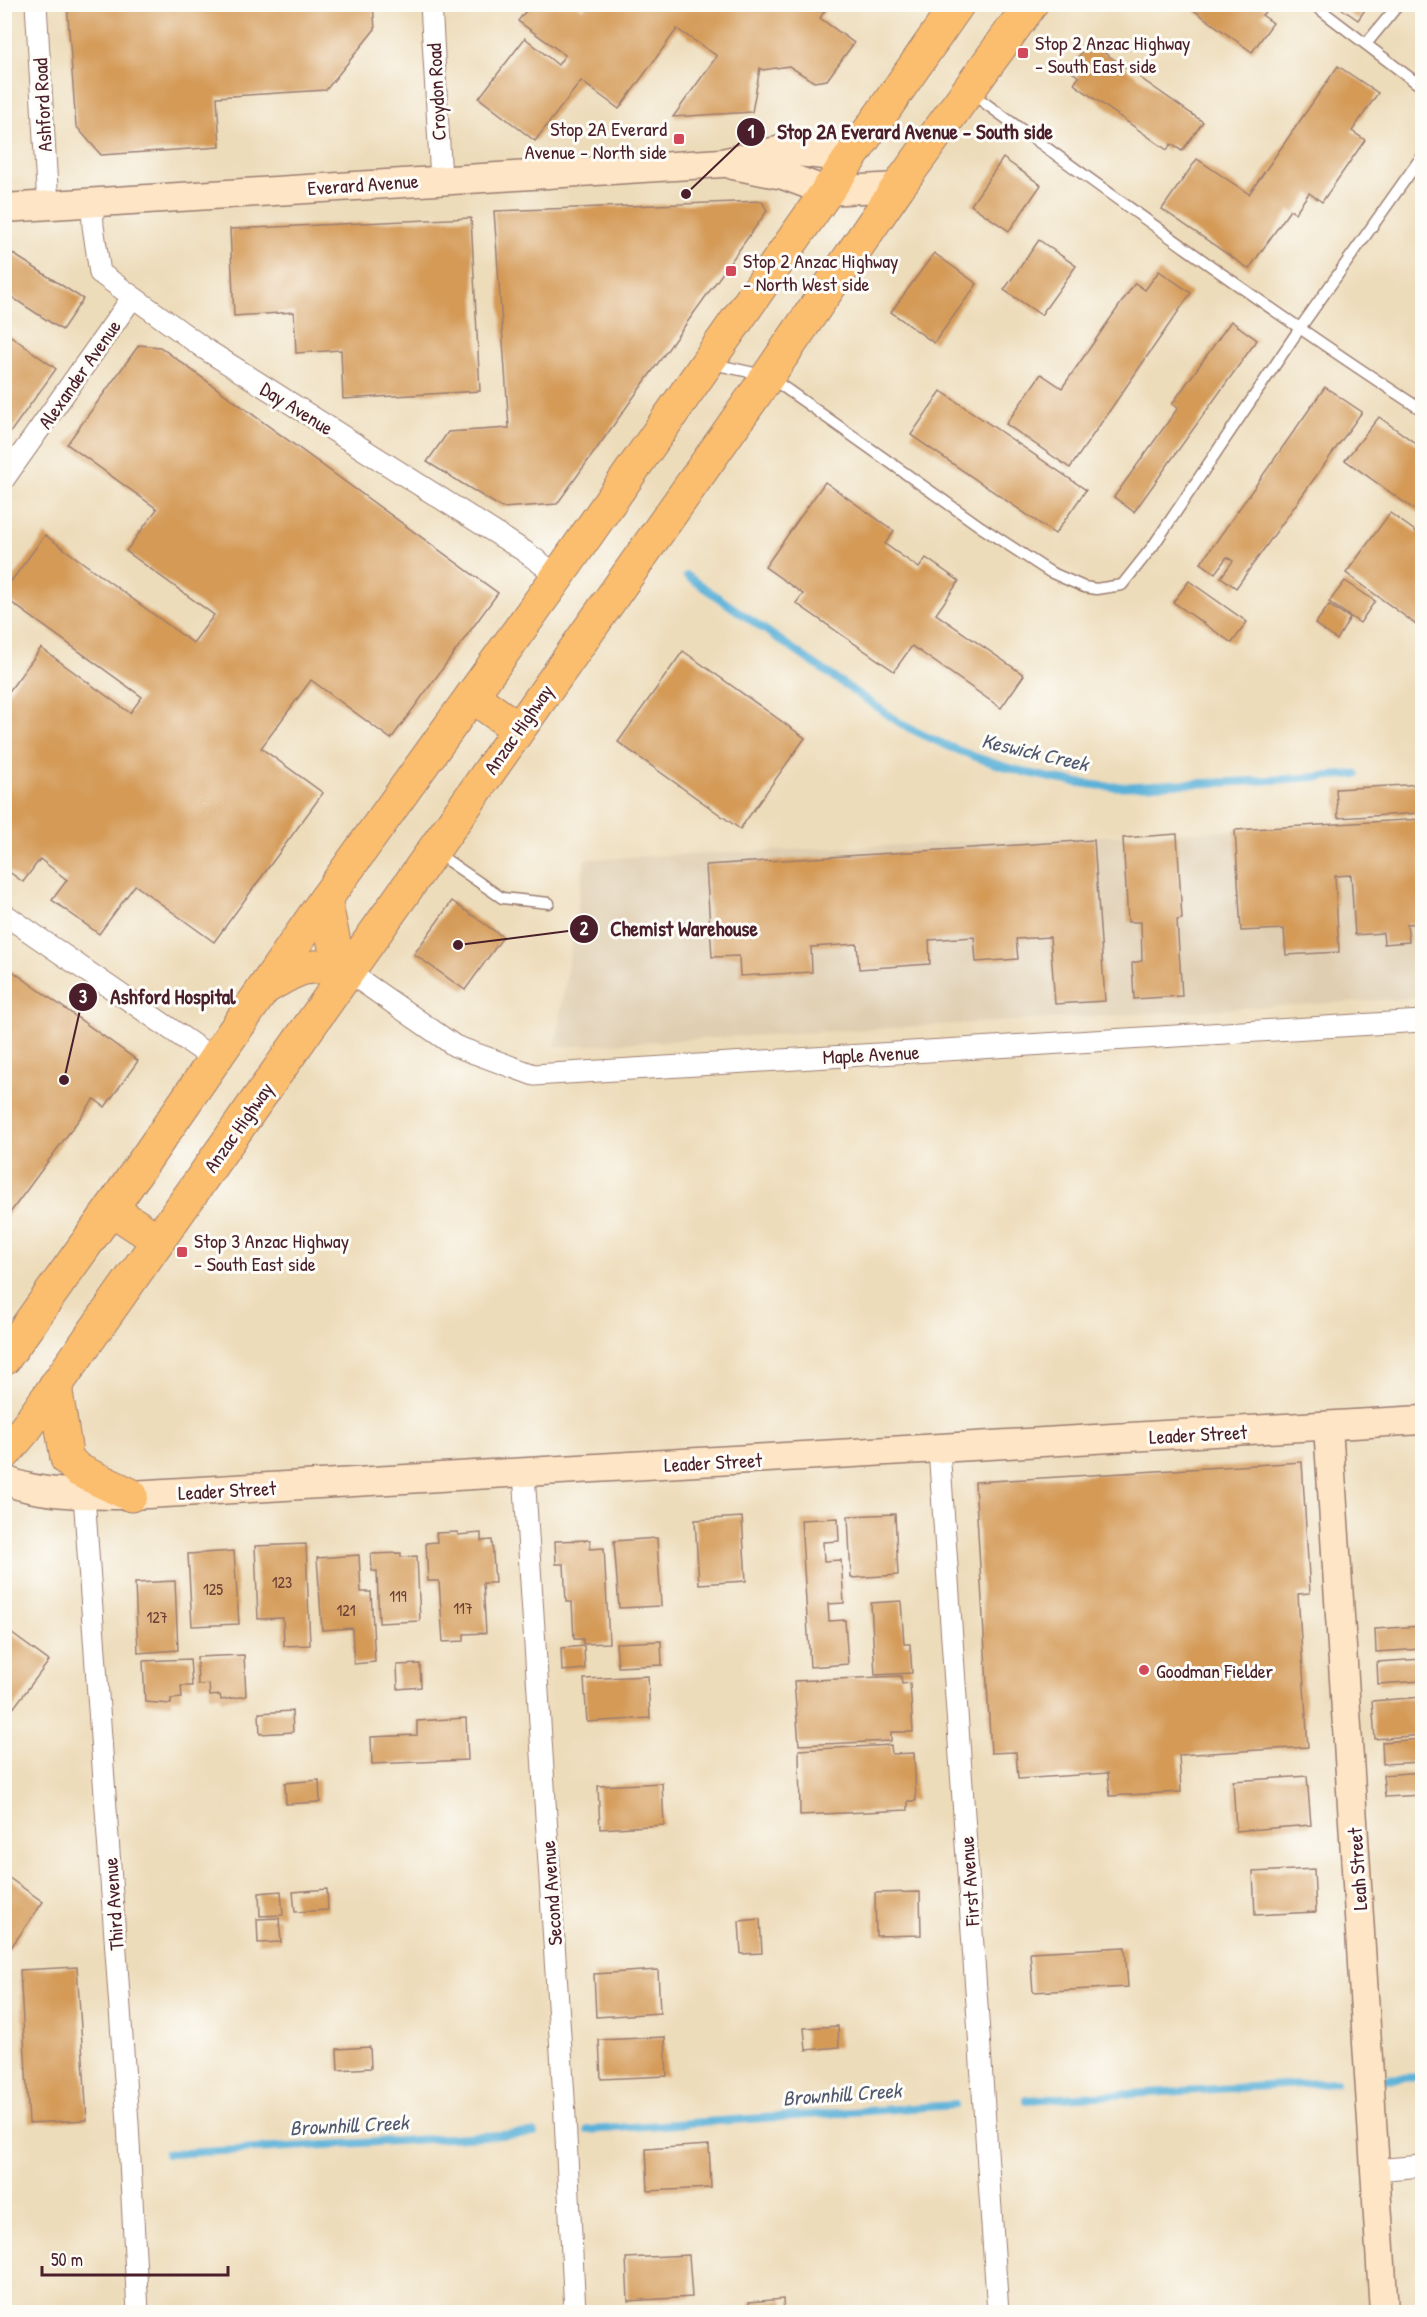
<svg xmlns="http://www.w3.org/2000/svg" width="1427" height="2317" font-family="'Patrick Hand',sans-serif">
	<style>
		.built { fill: #dfceb1 }
		.lines { fill: none; stroke-linecap: round; stroke-linejoin: round }
		.stream { stroke: #5cb1d8; stroke-width: 8 }
		.building { fill: #d49a56 }
		.lane-casing { stroke: #9c7e72; stroke-width: 13 }
		.street-casing { stroke: #9c7e72; stroke-width: 23 }
		.secondary-casing { stroke: #9c7e72; stroke-width: 31 }
		.highway-casing { stroke: #9c7e72; stroke-width: 35 }
		.lane { stroke: #fff; stroke-width: 10 }
		.street { stroke: #fff; stroke-width: 21 }
		.secondary { stroke: #fde5c5; stroke-width: 28 }
		.highway { stroke: #fbbd6e; stroke-width: 33 }
		.poi-dot { fill: #d1495b; stroke: #fdfcf7; stroke-width: 2 }
		.labels { text-anchor: middle; dominant-baseline: central; stroke-width: 6; stroke-linejoin: round; paint-order: stroke }
		.number-label { font-size: 16px; fill: #6c3e36 }
		.poi-label { font-size: 20px; fill: #4a1f2b; stroke: #fdfcf7; text-anchor: start }
		.street-label { font-size: 20px; fill: #4a1f2b; stroke: #fdfcf7 }
		.water-label { font-size: 21px; font-style: italic; fill: #515970; stroke: #fdfcf7 }
		.leader { fill: none; stroke: #4a1f2b; stroke-width: 2 }
		.callout-dot { fill: #4a1f2b; stroke: #fdfcf7; stroke-width: 2 }
		.mark-label { font-size: 18px; text-anchor: middle; font-weight: bold; fill: #fff }
		.callout-label { font-size: 21px; text-anchor: middle; font-weight: bold; fill: #4a1f2b; stroke: #fdfcf7; stroke-width: 6; stroke-linejoin: round; paint-order: stroke }
	</style>
	<rect width="100%" height="100%" fill="#fdfcf7"/>
	<filter id="ink" filterUnits="userSpaceOnUse"><feTurbulence type="fractalNoise" baseFrequency=".0167" numOctaves="2"/><feDisplacementMap in="SourceGraphic" scale="12" xChannelSelector="R" yChannelSelector="G"/><feConvolveMatrix kernelMatrix="1 2 1 2 8 2 1 2 1" color-interpolation-filters="sRGB"/></filter>
	<filter id="wash" filterUnits="userSpaceOnUse"><feTurbulence type="fractalNoise" baseFrequency=".008" numOctaves="4" result="noise"/><feDisplacementMap in="SourceGraphic" scale="24" xChannelSelector="R" yChannelSelector="G"/><feGaussianBlur stdDeviation="1.35" result="paint"/><feColorMatrix in="noise" values="0 0 0 0 0 0 0 0 0 0 0 0 0 0 0 0 0 1.4 0 .05"/><feComposite in="paint" operator="in"/></filter>
	<g filter="url(#wash)">
		<rect width="100%" height="100%" fill="#eddcba"/>
		<polygon class="built" points="1422,822 1422,998 555,1047 585,859"/>
		<g class="lines">
			<g class="stream">
				<path d="M687 576 903 725C967 758 1029 778 1102 786 1124 788 1148 785 1170 784 1232 783 1294 779 1356 774"/>
				<polyline points="1381,2079 1422,2077"/>
				<polyline points="1026,2100 1336,2082"/>
				<polyline points="588,2130 955,2105"/>
				<polyline points="167,2154 534,2133"/>
			</g>
		</g>
		<g id="blocks">
			<g class="building">
				<polygon points="67,4 373,4 375,29 326,90 217,97 220,147 101,155 76,126"/>
				<polygon points="531,4 577,4 583,9 587,4 688,4 693,8 695,4 829,4 820,18 854,43 827,80 814,82 789,66 763,70 760,68 752,112 673,117 717,56 677,29 619,109 581,81 535,141 479,98 525,38 558,65 565,55 518,21"/>
				<polygon points="1185,4 1259,4 1267,10 1262,15 1273,23 1252,52"/>
				<polygon points="1335,4 1369,4 1358,20"/>
				<polygon points="1089,42 1203,122 1182,151 1171,144 1167,150 1074,84 1079,77 1069,70"/>
				<polygon points="1338,66 1378,93 1352,131 1365,140 1322,202 1309,193 1295,213 1290,210 1249,269 1162,209 1197,159 1249,194"/>
				<polygon points="1003,158 1041,185 1009,231 971,205"/>
				<polygon points="762,201 767,211 557,504 502,508 427,462 448,432 509,428 494,211"/>
				<polygon points="471,218 480,391 343,399 341,350 296,353 294,312 234,316 230,229"/>
				<polygon points="1039,240 1076,266 1041,315 1004,290"/>
				<polygon points="4,248 83,299 62,330 10,296 4,305"/>
				<polygon points="934,253 977,284 934,343 891,312"/>
				<polygon points="1159,271 1191,293 1070,468 1006,424 1041,374 1062,388 1135,283 1145,290"/>
				<polygon points="1231,321 1257,340 1134,512 1114,497 1178,408 1172,404"/>
				<polygon points="4,331 56,369 4,441"/>
				<polygon points="139,345 160,347 498,593 391,739 311,680 261,748 323,793 214,942 135,885 99,934 52,900 67,880 40,859 23,882 4,868 4,698 41,648 130,713 142,697 4,597 4,591 45,535 193,643 214,615 126,551 157,509 67,444"/>
				<polygon points="1325,387 1362,412 1236,588 1221,577 1233,561 1227,557 1215,573 1201,563"/>
				<polygon points="941,391 1086,490 1055,534 911,435"/>
				<polygon points="1379,417 1422,448 1422,515 1345,460"/>
				<polygon points="825,482 894,531 885,544 919,568 926,558 959,581 936,614 1024,675 1001,708 912,646 894,671 796,603 803,594 765,567"/>
				<polygon points="1390,513 1418,533 1422,527 1422,617 1417,625 1346,573"/>
				<polygon points="1189,581 1247,622 1232,643 1173,602"/>
				<polygon points="1345,581 1375,601 1360,623 1329,602"/>
				<polygon points="1329,605 1350,618 1337,640 1315,624"/>
				<polygon points="683,651 805,738 740,829 618,742"/>
				<polygon points="1422,784 1422,813 1338,818 1336,789"/>
				<polygon points="1422,819 1422,923 1407,924 1409,942 1384,944 1383,933 1355,935 1351,875 1335,876 1339,952 1286,955 1284,929 1241,931 1235,830"/>
				<polygon points="1177,834 1182,919 1177,920 1182,996 1134,999 1132,963 1142,961 1141,922 1128,922 1123,838"/>
				<polygon points="1094,840 1105,1001 1055,1004 1050,937 1016,939 1018,959 976,962 974,937 929,940 930,964 859,969 857,944 811,947 812,972 740,976 739,956 712,957 706,865"/>
				<polygon points="452,901 503,937 465,990 414,954"/>
				<polygon points="4,965 138,1061 105,1107 94,1099 4,1221"/>
				<polygon points="1302,1462 1310,1593 1298,1594 1308,1747 1179,1755 1181,1792 1110,1796 1108,1773 1018,1779 1016,1752 991,1753 975,1482"/>
				<polygon points="895,1514 898,1575 851,1578 848,1516"/>
				<polygon points="742,1517 746,1581 699,1584 695,1520"/>
				<polygon points="838,1518 839,1541 823,1542 824,1561 841,1560 844,1603 828,1604 829,1621 845,1620 848,1664 810,1667 801,1520"/>
				<polygon points="458,1532 458,1535 481,1533 481,1541 492,1540 495,1583 483,1583 486,1633 464,1634 464,1641 443,1642 439,1581 428,1581 426,1543 437,1542 436,1533"/>
				<polygon points="657,1538 661,1606 619,1608 614,1541"/>
				<polygon points="590,1540 590,1549 604,1548 609,1643 583,1644 583,1639 574,1639 572,1602 566,1602 564,1564 556,1564 555,1541"/>
				<polygon points="306,1544 310,1645 284,1646 283,1618 258,1619 255,1546"/>
				<polygon points="234,1551 239,1624 192,1626 188,1554"/>
				<polygon points="401,1553 401,1557 417,1556 420,1621 379,1623 377,1571 372,1571 371,1554"/>
				<polygon points="359,1555 361,1592 371,1592 375,1662 354,1664 352,1628 322,1630 317,1558"/>
				<polygon points="175,1581 178,1650 138,1653 135,1583"/>
				<polygon points="901,1601 904,1644 910,1644 912,1673 875,1675 871,1603"/>
				<polygon points="1422,1626 1422,1649 1376,1652 1375,1629"/>
				<polygon points="4,1628 49,1661 12,1710 4,1704"/>
				<polygon points="661,1641 662,1665 618,1667 616,1643"/>
				<polygon points="584,1646 585,1669 562,1671 561,1648"/>
				<polygon points="244,1655 246,1696 221,1700 220,1695 210,1696 209,1684 198,1685 197,1657"/>
				<polygon points="190,1659 192,1686 181,1686 182,1698 171,1699 171,1704 145,1702 143,1661"/>
				<polygon points="1422,1659 1422,1681 1378,1684 1377,1662"/>
				<polygon points="420,1664 421,1687 398,1689 397,1665"/>
				<polygon points="648,1676 650,1718 587,1722 584,1679"/>
				<polygon points="901,1676 902,1684 910,1683 913,1732 891,1732 891,1741 799,1745 794,1681"/>
				<polygon points="1422,1697 1422,1735 1375,1739 1372,1701"/>
				<polygon points="292,1711 293,1732 260,1734 259,1713"/>
				<polygon points="466,1718 468,1760 372,1764 371,1737 417,1735 417,1721"/>
				<polygon points="1422,1739 1422,1762 1383,1764 1382,1742"/>
				<polygon points="891,1745 892,1754 914,1753 916,1801 908,1801 908,1810 800,1815 799,1750"/>
				<polygon points="1422,1772 1422,1795 1385,1797 1383,1775"/>
				<polygon points="1307,1776 1311,1825 1236,1831 1233,1781"/>
				<polygon points="319,1780 320,1802 286,1804 285,1783"/>
				<polygon points="662,1783 664,1825 600,1829 598,1786"/>
				<polygon points="1314,1869 1316,1912 1255,1915 1253,1872"/>
				<polygon points="5,1875 43,1902 5,1956"/>
				<polygon points="327,1889 328,1910 295,1912 293,1892"/>
				<polygon points="281,1891 283,1915 260,1916 259,1893"/>
				<polygon points="920,1892 921,1935 876,1936 875,1893"/>
				<polygon points="279,1918 281,1942 258,1943 257,1919"/>
				<polygon points="760,1919 762,1953 741,1954 739,1921"/>
				<polygon points="1125,1947 1128,1987 1033,1992 1030,1952"/>
				<polygon points="77,1967 87,2120 29,2123 20,1970"/>
				<polygon points="658,1970 660,2013 596,2017 594,1974"/>
				<polygon points="838,2026 839,2047 806,2050 804,2028"/>
				<polygon points="665,2037 667,2076 601,2079 599,2040"/>
				<polygon points="370,2047 371,2068 338,2070 337,2049"/>
				<polygon points="709,2145 711,2188 648,2191 646,2149"/>
				<polygon points="689,2255 692,2297 628,2301 626,2258"/>
				<polygon points="783,2299 784,2312 750,2312 749,2302"/>
			</g>
		</g>
	</g>
	<g filter="url(#ink)">
		<use href="#blocks" fill-opacity="0" stroke="#9c7e72" stroke-width="1.5"/>
		<g class="lines">
			<defs>
				<g id="lane">
					<polyline points="1313,4 1422,87"/>
					<polyline points="1366,44 1399,4"/>
					<path d="M971 93C1120 201 1268 310 1422 410"/>
					<polyline points="713,364 768,376 981,527 1050,572 1084,587 1096,589 1122,585 1153,546 1300,328 1422,156"/>
					<polyline points="435,852 502,898 549,903"/>
				</g>
				<g id="street">
					<polyline points="36,4 48,205"/>
					<polyline points="431,4 441,180"/>
					<polyline points="92,201 93,226 100,273 205,349 524,551 558,576"/>
					<polyline points="4,479 132,298"/>
					<polyline points="4,914 214,1059"/>
					<polyline points="347,971 455,1046 534,1075 1422,1021"/>
					<polyline points="939,1449 998,2312"/>
					<polyline points="524,1473 564,2098 575,2312"/>
					<polyline points="84,1495 128,2123 138,2312"/>
					<polyline points="1375,2170 1422,2166"/>
				</g>
				<g id="secondary">
					<polyline points="733,165 783,175 826,191 898,187"/>
					<polyline points="4,208 722,163 782,150 849,158"/>
					<polyline points="1328,1426 1384,2312"/>
					<path d="M4 1479C32 1495 98 1495 131 1495L1422 1420"/>
				</g>
				<g id="highway">
					<polyline points="472,696 518,729"/>
					<polyline points="325,900 336,952 347,971"/>
					<path d="M265 988C299 967 308 962 347 971"/>
					<polyline points="111,1209 158,1240"/>
					<polyline points="4,1359 111,1209 325,900 558,576 958,4"/>
					<polyline points="55,1386 67,1459 78,1470 131,1495"/>
					<polyline points="4,1454 26,1428 768,376 898,187 1031,4"/>
				</g>
			</defs>
			<use href="#lane" class="lane-casing"/>
			<use href="#street" class="street-casing"/>
			<use href="#secondary" class="secondary-casing"/>
			<use href="#highway" class="highway-casing"/>
			<use href="#lane" class="lane"/>
			<use href="#street" class="street"/>
			<use href="#secondary" class="secondary"/>
			<use href="#highway" class="highway"/>
		</g>
	</g>
	<g class="poi-dot">
		<rect x="1017" y="47" width="12" height="12" rx="3"/>
		<rect x="673" y="133" width="12" height="12" rx="3"/>
		<rect x="725" y="265" width="12" height="12" rx="3"/>
		<rect x="176" y="1246" width="12" height="12" rx="3"/>
		<circle cx="1144" cy="1670" r="6"/>
	</g>
	<g class="labels">
		<g class="number-label">
			<text x="282" y="1582">123</text>
			<text x="213" y="1589">125</text>
			<text x="398" y="1596">119</text>
			<text x="463" y="1608">117</text>
			<text x="346" y="1610">121</text>
			<text x="157" y="1617">127</text>
		</g>
		<g class="poi-label">
			<text x="1035" y="42">Stop 2 Anzac Highway<tspan x="1035" dy="23">- South East side</tspan></text>
			<text x="667" y="128" text-anchor="end">Stop 2A Everard<tspan x="667" dy="23">Avenue - North side</tspan></text>
			<text x="743" y="260">Stop 2 Anzac Highway<tspan x="743" dy="23">- North West side</tspan></text>
			<text x="194" y="1240">Stop 3 Anzac Highway<tspan x="194" dy="23">- South East side</tspan></text>
			<text x="1156" y="1670">Goodman Fielder</text>
		</g>
		<g class="street-label">
			<text transform="translate(436 92) rotate(-93)">Croydon Road</text>
			<text transform="translate(42 105) rotate(-93)">Ashford Road</text>
			<text transform="translate(363 184) rotate(-4)">Everard Avenue</text>
			<text transform="translate(79 374) rotate(-55)">Alexander Avenue</text>
			<text transform="translate(297 408) rotate(32)">Day Avenue</text>
			<text transform="translate(518 729) rotate(-55)">Anzac Highway</text>
			<text transform="translate(871 1054) rotate(-3)">Maple Avenue</text>
			<text transform="translate(238 1127) rotate(-55)">Anzac Highway</text>
			<text transform="translate(1198 1434) rotate(-3)">Leader Street</text>
			<text transform="translate(713 1462) rotate(-3)">Leader Street</text>
			<text transform="translate(227 1490) rotate(-3)">Leader Street</text>
			<text transform="translate(1357 1869) rotate(-94)">Leah Street</text>
			<text transform="translate(969 1881) rotate(-94)">First Avenue</text>
			<text transform="translate(551 1893) rotate(-94)">Second Avenue</text>
			<text transform="translate(113 1904) rotate(-94)">Third Avenue</text>
		</g>
		<g class="water-label">
			<text transform="translate(1035 752) rotate(13)">Keswick Creek</text>
			<text transform="translate(842 2094) rotate(-4)">Brownhill Creek</text>
			<text transform="translate(349 2125) rotate(-3)">Brownhill Creek</text>
		</g>
	</g>
	<path class="leader" d="M686 194L751 132M458 945L584 929M64 1080L83 997"/>
	<g class="callout-dot">
		<circle cx="686" cy="194" r="6"/>
		<circle cx="458" cy="945" r="6"/>
		<circle cx="64" cy="1080" r="6"/>
		<circle cx="751" cy="132" r="15"/>
		<circle cx="584" cy="929" r="15"/>
		<circle cx="83" cy="997" r="15"/>
	</g>
	<g class="mark-label">
		<text x="751" y="138">1</text>
		<text x="584" y="935">2</text>
		<text x="83" y="1003">3</text>
	</g>
	<g class="callout-label">
		<text x="915" y="139">Stop 2A Everard Avenue - South side</text>
		<text x="684" y="936">Chemist Warehouse</text>
		<text x="173" y="1004">Ashford Hospital</text>
	</g>
	<rect width="1427" height="2317" fill="none" stroke="#fdfcf7" stroke-width="24"/>
	<path d="M42 2266v9h186v-9" fill="none" stroke="#4a1f2b" stroke-width="3"/>
	<text x="51" y="2266" font-size="18" fill="#4a1f2b" stroke="#fdfcf7" stroke-width="4.5" paint-order="stroke">50 m</text>
</svg>
